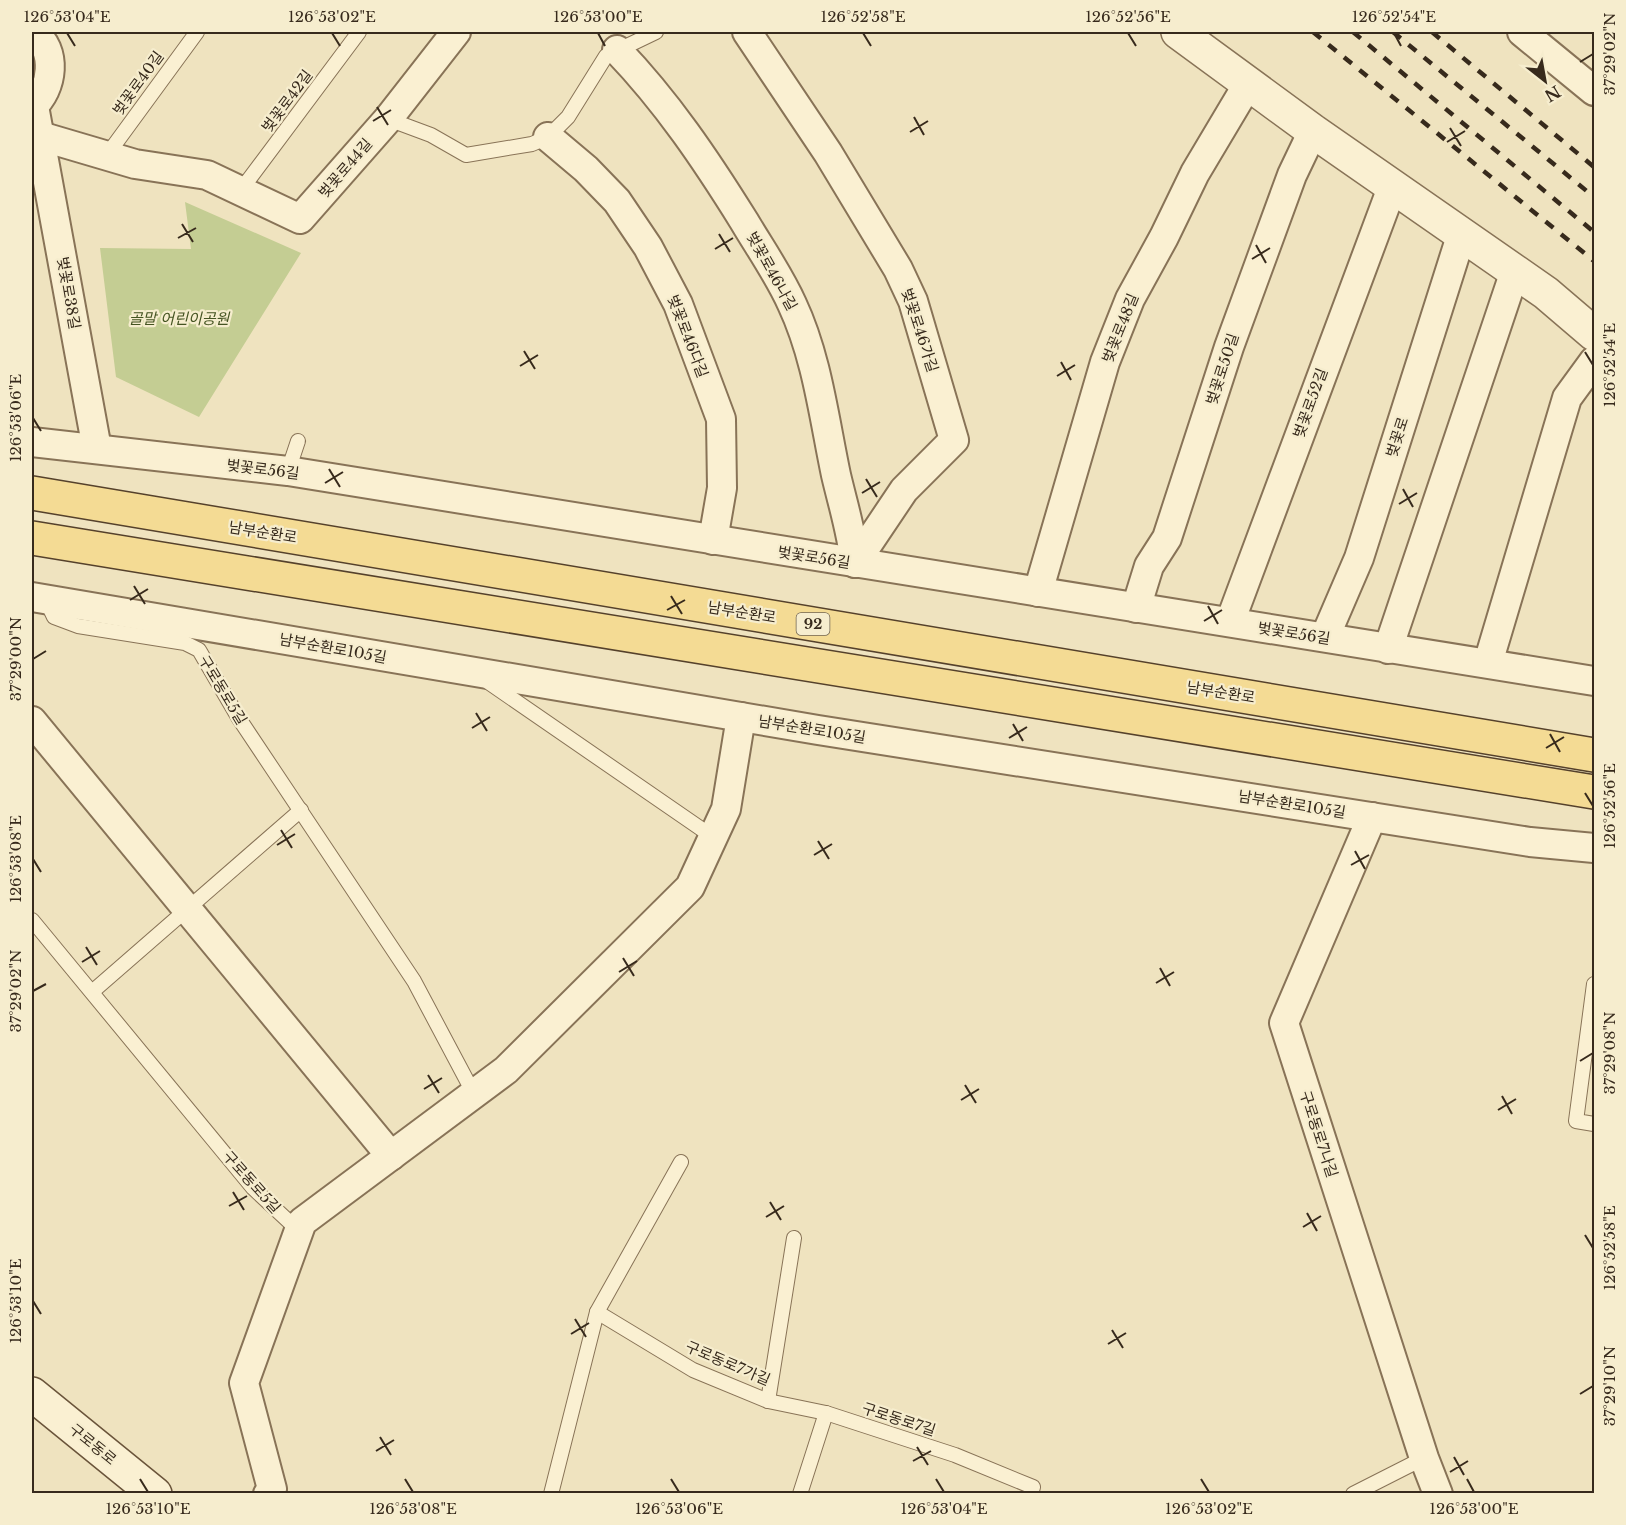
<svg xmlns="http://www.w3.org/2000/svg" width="1626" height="1525" font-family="'Libre Baskerville','Noto Sans KR',serif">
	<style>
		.green { fill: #c4cd93 }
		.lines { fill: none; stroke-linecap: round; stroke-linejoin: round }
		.service-casing { stroke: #887357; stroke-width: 16 }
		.minor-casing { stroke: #887357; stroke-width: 32 }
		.tertiary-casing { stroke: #887357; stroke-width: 36 }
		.secondary-casing { stroke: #6a543a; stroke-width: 36 }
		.primary-casing { stroke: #55412b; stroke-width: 36 }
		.service { stroke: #faf0d2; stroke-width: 14 }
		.minor { stroke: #faf0d2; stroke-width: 28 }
		.tertiary { stroke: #faf0d2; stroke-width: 33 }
		.secondary { stroke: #faf0d2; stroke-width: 33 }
		.primary { stroke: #f4db94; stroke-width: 33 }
		.rail { stroke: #372a1c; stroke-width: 4.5; stroke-dasharray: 10 10; stroke-linecap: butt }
		.ticks { fill: none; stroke: #372a1c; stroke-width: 2 }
		.labels { text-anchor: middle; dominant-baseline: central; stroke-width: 4.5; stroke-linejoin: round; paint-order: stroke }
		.shield { fill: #f6edce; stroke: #706451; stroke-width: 1.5 }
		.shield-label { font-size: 14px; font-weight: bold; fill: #372a1c }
		.street-label { font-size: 15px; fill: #372a1c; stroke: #f6edce }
		.park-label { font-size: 15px; font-style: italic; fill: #455422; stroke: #f6edce }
		.neatline { fill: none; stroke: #372a1c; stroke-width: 2 }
		.ticks-label { font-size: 15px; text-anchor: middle; fill: #372a1c }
	</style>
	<rect width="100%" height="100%" fill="#efe3bf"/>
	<polygon class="green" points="185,202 301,253 199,417 116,377 100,248 191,249"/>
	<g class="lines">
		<defs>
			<g id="service">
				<polyline points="388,119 431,135 466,155 532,144 548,137 568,117 606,56 656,32"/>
				<polyline points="107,155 197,32"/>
				<polyline points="241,190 359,32"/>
				<polyline points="288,471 298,441"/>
				<polyline points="46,600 54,617 78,626 185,643 199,650 238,717 414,981 474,1094"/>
				<polyline points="488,682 713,837"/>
				<polyline points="32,920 253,1188 299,1231"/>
				<polyline points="1594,984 1576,1121 1594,1124"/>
				<polyline points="92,992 301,810"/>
				<polyline points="597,1312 693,1370 768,1401 826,1413 955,1455 1033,1487 1031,1494"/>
				<polyline points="768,1401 794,1238"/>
				<polyline points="551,1494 597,1312 681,1162"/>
				<polyline points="800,1494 826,1413"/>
				<polyline points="1353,1494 1424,1458"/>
			</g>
			<g id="minor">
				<polyline points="747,32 828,153 898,269 913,301 954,440 904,490 855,563"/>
				<polyline points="1522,32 1594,91"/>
				<path d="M617 50C667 102 706 160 744 221 760 248 779 275 792 304 817 357 824 418 836 475 843 505 852 533 855 563"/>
				<polyline points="34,106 97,449"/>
				<path d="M32 107C53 89 58 50 33 32"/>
				<polyline points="40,136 135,164 207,175 300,219 388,119 456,32"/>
				<polyline points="548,137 586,169 617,201 648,247 678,304 721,419 722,488 713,540"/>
				<polyline points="32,442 288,471 1594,681"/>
				<polyline points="1038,592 1105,362 1130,299 1164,237 1195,173 1248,84"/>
				<polyline points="32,597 818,730 1530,842 1594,848"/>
				<polyline points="1136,608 1149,566 1167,538 1229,347 1292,175 1313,131"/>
				<polyline points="1230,622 1393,185"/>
				<polyline points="1325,637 1359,558 1462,233"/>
				<polyline points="1388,649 1515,271"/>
				<polyline points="1488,663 1567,398 1594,361"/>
				<polyline points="32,721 391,1156"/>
				<polyline points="1372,817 1284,1023 1424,1458 1438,1494"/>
				<polyline points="268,1494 272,1489 244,1383 302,1222 506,1070 690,887 726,809 741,717"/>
			</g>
			<polyline id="tertiary" points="1178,32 1313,131 1546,293 1594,334"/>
			<polyline id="secondary" points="32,1394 155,1494"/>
			<g id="primary">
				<polyline points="32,493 1594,755"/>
				<polyline points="32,538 1594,792"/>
			</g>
		</defs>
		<use href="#service" class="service-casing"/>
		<use href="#minor" class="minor-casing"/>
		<use href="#tertiary" class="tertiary-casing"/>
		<use href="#secondary" class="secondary-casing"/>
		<use href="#primary" class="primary-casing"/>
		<use href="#service" class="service"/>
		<use href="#minor" class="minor"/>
		<use href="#tertiary" class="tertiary"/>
		<use href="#secondary" class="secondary"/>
		<use href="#primary" class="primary"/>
		<g class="rail">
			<polyline points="1313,32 1594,261"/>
			<polyline points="1353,32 1594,232"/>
			<polyline points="1393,32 1594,197"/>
			<polyline points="1432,32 1594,167"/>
		</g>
	</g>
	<path class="ticks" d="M67 33 75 46M332 33 340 46M598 33 605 46M863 33 871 46M1128 33 1136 46M1394 33 1401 46M1580 62 1593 54M377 107 388 125M914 117 924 135M373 121 391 110M1450 128 1461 146M910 132 928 121M1447 142 1465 131M182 224 193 242M719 234 730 252M178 238 196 228M1256 245 1266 263M715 249 733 238M1252 259 1270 248M524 351 535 369M1585 352 1593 365M1061 362 1071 380M520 366 538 355M1057 376 1075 365M33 418 41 431M329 469 340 487M866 479 877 497M325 483 343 472M1403 489 1413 507M862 493 880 482M1399 504 1417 493M134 586 145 604M671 596 682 614M130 600 148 589M1208 606 1218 624M667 610 685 600M1204 621 1222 610M33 659 46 651M476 713 487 731M1013 724 1023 741M472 728 490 717M1550 734 1560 752M1009 738 1027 727M1546 748 1564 737M1585 793 1593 806M281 830 292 848M818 841 829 859M277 845 295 834M1355 851 1365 869M814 855 832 844M33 859 41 872M1351 865 1369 855M86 947 97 965M623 958 634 976M82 962 100 951M1160 968 1170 986M619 972 637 961M1156 983 1174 972M33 991 46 984M1580 1061 1593 1053M428 1075 439 1093M965 1085 976 1103M424 1089 442 1078M1502 1096 1512 1114M961 1100 979 1089M1498 1110 1516 1099M233 1192 244 1210M770 1202 781 1220M229 1206 247 1196M1307 1213 1317 1231M766 1217 784 1206M1303 1227 1321 1216M1585 1235 1593 1248M33 1301 41 1314M575 1319 586 1337M1112 1330 1123 1348M571 1334 589 1323M1108 1344 1126 1333M1580 1394 1593 1386M380 1437 391 1455M917 1447 928 1465M376 1451 394 1440M1454 1457 1464 1475M913 1461 931 1451M1450 1472 1468 1461M140 1479 148 1492M405 1479 413 1492M671 1479 679 1492M936 1479 944 1492M1201 1479 1209 1492M1467 1479 1474 1492"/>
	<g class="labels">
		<rect class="shield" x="796.5" y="613" width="33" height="22" rx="4.5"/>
		<g class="shield-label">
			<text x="813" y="624">92</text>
		</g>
		<g class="street-label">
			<text transform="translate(138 83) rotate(-54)">벚꽃로40길</text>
			<text transform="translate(287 101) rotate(-53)">벚꽃로42길</text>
			<text transform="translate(345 168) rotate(-49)">벚꽃로44길</text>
			<text transform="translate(772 271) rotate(61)">벚꽃로46나길</text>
			<text transform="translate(69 293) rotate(80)">벚꽃로38길</text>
			<text transform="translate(1120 328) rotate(-68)">벚꽃로48길</text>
			<text transform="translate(920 330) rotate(72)">벚꽃로46가길</text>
			<text transform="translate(688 336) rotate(69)">벚꽃로46다길</text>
			<text transform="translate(1222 369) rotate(-72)">벚꽃로50길</text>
			<text transform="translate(1310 403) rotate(-70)">벚꽃로52길</text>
			<text transform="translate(1397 437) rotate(-72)">벚꽃로</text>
			<text transform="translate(263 469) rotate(7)">벚꽃로56길</text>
			<text transform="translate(263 532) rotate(9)">남부순환로</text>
			<text transform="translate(814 557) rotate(9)">벚꽃로56길</text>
			<text transform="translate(742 612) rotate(9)">남부순환로</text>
			<text transform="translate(1294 633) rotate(9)">벚꽃로56길</text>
			<text transform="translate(333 648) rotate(10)">남부순환로105길</text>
			<text transform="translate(223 690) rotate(59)">구로동로5길</text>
			<text transform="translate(1221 692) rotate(9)">남부순환로</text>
			<text transform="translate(812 729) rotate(9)">남부순환로105길</text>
			<text transform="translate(1292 804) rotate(9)">남부순환로105길</text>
			<text transform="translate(1319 1134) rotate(72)">구로동로7나길</text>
			<text transform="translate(252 1182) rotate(48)">구로동로5길</text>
			<text transform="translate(728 1363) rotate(23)">구로동로7가길</text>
			<text transform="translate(899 1419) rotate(18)">구로동로7길</text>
			<text transform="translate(93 1444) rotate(39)">구로동로</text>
		</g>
		<g class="park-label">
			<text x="179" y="318">골말 어린이공원</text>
		</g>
	</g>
	<rect width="1626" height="1525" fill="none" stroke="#f6edce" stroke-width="66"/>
	<g transform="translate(1545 81) rotate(149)" stroke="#f6edce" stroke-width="4.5" paint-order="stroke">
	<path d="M0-4.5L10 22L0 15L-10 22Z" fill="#372a1c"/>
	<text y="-9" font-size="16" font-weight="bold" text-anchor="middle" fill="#372a1c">N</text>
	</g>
	<rect x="33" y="33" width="1560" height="1459" class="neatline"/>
	<g class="ticks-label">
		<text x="67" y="22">126°53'04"E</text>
		<text x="332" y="22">126°53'02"E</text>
		<text x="598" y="22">126°53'00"E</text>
		<text x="863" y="22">126°52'58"E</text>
		<text x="1128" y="22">126°52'56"E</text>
		<text x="1394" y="22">126°52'54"E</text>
		<text transform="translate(1610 54) rotate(-90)" y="5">37°29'02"N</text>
		<text transform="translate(1610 365) rotate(-90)" y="5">126°52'54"E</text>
		<text transform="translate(16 418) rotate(-90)" y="5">126°53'06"E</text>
		<text transform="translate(16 659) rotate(-90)" y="5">37°29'00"N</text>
		<text transform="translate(1610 806) rotate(-90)" y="5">126°52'56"E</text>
		<text transform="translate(16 859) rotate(-90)" y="5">126°53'08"E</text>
		<text transform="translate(16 991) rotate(-90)" y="5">37°29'02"N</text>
		<text transform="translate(1610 1053) rotate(-90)" y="5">37°29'08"N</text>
		<text transform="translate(1610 1248) rotate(-90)" y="5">126°52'58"E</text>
		<text transform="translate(16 1301) rotate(-90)" y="5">126°53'10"E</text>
		<text transform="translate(1610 1386) rotate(-90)" y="5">37°29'10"N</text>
		<text x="148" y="1514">126°53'10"E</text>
		<text x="413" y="1514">126°53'08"E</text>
		<text x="679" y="1514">126°53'06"E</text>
		<text x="944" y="1514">126°53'04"E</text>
		<text x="1209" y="1514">126°53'02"E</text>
		<text x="1474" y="1514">126°53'00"E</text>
	</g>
</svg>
